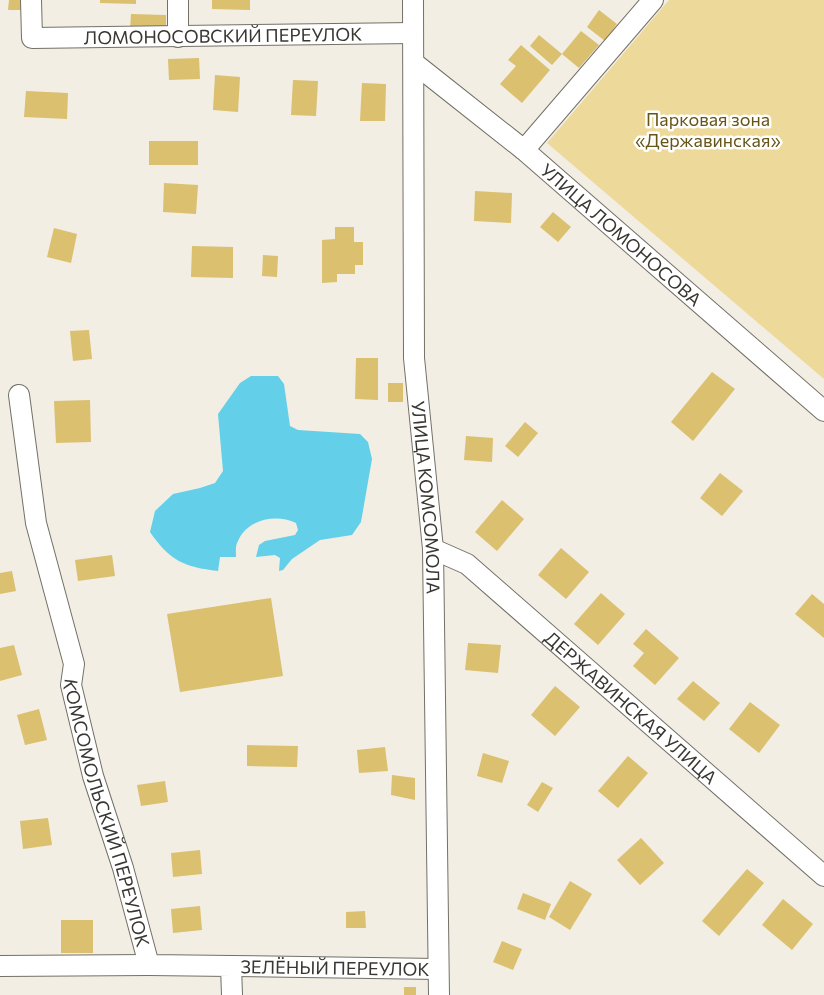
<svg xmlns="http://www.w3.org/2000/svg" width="824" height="995" font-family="Commissioner,sans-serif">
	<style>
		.green { fill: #edd99a }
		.water { fill: #63cfe8 }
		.building { fill: #dac06f }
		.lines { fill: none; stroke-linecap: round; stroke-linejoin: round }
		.street-casing { stroke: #737067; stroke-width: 22 }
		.street { stroke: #fff; stroke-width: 20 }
		.labels { text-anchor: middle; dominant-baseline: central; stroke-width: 5; stroke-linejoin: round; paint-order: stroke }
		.street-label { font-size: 18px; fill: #383732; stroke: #fff }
		.park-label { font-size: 18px; fill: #675518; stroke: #fff }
	</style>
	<rect width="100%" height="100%" fill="#f2eee3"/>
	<polygon class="green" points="669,0 824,0 824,379 547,143"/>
	<path class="water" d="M251 376H278L284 384 290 426 298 430 360 434 368 442 372 459 361 522 352 535 320 540 292 559 283 570 279 571 280 558 275 555 256 557 259 545 265 541 295 535 298 530 296 523C275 513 247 520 238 541 235 546 236 552 236 557H220L218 571C184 567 170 561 150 532L155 511 173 494 200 488 215 483 223 471 218 414 240 383Z"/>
	<g class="building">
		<polygon points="9,0 24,0 24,10 8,10"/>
		<polygon points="100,0 136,0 136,4 100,3"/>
		<polygon points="212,0 250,0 250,10 212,9"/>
		<polygon points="599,10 617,24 605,41 587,27"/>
		<polygon points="131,14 166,15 166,32 130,31"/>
		<polygon points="581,31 599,45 579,68 562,54"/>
		<polygon points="539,35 562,54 552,65 530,46"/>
		<polygon points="521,45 550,70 522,103 500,84 516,66 508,60"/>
		<polygon points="199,58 200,79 169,80 168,59"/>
		<polygon points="215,75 240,77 238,112 213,110"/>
		<polygon points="293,80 318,81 316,116 291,115"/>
		<polygon points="362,83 386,84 385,121 360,121"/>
		<polygon points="26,91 68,93 67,119 24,117"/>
		<rect x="149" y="141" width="49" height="24"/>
		<polygon points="164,183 198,185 196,214 163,212"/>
		<polygon points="475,191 512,193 511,223 474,221"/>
		<polygon points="553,212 571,227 558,242 540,227"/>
		<polygon points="335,227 354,227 354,242 363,242 363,265 355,265 355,274 337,274 337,282 322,283 322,240 335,239"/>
		<polygon points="54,228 77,234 71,263 47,257"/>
		<polygon points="192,246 233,247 233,278 191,277"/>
		<polygon points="263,255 278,256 277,277 262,276"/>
		<polygon points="89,330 92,359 73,361 70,331"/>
		<polygon points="356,358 378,358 378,400 355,399"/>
		<polygon points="712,372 735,389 693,441 671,422"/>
		<rect x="388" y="383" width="15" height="19"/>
		<polygon points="90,400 91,442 56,443 54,401"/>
		<polygon points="525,422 538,433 518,457 505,446"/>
		<polygon points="466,436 493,438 492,462 464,460"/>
		<polygon points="720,473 743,491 722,516 700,498"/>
		<polygon points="502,500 524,519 497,551 475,532"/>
		<polygon points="561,548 589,572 566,599 538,575"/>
		<polygon points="112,555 115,576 78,581 75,560"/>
		<polygon points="12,571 16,591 0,594 0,573"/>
		<polygon points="601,593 625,614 598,645 574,624"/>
		<polygon points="812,594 824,604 824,638 795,614"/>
		<polygon points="271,598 283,676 180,692 167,614"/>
		<polygon points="646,629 679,658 655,685 633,666 644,653 633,644"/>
		<polygon points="468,643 501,645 498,673 465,670"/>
		<polygon points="14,645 22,675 0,681 0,648"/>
		<polygon points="693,681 720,703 704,721 677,699"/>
		<polygon points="555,686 580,707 555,736 531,715"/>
		<polygon points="750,702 780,725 759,753 729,729"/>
		<polygon points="39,709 47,740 25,745 17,715"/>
		<polygon points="247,745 298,746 297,767 247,766"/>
		<polygon points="385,747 388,771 359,773 357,750"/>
		<polygon points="483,753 509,761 502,783 477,776"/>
		<polygon points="628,756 648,773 618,808 598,791"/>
		<polygon points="392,775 415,778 415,800 391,795"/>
		<polygon points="165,781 168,802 141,806 137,785"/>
		<polygon points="542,782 553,788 538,812 527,805"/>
		<polygon points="48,818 52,845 23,849 20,821"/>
		<polygon points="641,838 664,863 640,885 617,860"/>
		<polygon points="200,850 202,874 173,877 171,853"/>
		<polygon points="747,869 764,883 719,936 702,921"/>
		<polygon points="570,881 592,894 570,930 549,917"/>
		<polygon points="523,893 551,904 545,920 517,909"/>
		<polygon points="783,899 813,924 792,950 762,925"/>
		<polygon points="200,906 202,930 173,933 171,909"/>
		<polygon points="365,911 366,928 346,928 346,912"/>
		<rect x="61" y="920" width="32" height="33"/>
		<polygon points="502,941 522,949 513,970 493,962"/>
		<rect x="404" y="987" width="12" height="8"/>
	</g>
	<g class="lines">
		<defs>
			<g id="street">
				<path id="s1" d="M31 0 32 38 413 33"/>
				<polyline points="178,0 178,37"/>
				<path id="s2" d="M413 0 414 358 433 549 439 995"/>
				<path id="s3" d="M414 63 524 150 824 411"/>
				<polyline points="524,150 653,0"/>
				<path id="s4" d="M19 395 36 523 74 664 71 685 93 776 123 868 149 965 231 966 232 995"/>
				<path id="s5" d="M433 549 467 564 824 876"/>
				<polyline points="0,966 149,965"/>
				<path id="s6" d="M231 966 438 969"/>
			</g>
		</defs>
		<use href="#street" class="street-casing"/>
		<use href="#street" class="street"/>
	</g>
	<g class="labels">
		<g class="street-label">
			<text stroke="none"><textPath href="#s1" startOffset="229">ЛОМОНОСОВСКИЙ ПЕРЕУЛОК</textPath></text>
			<text stroke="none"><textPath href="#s3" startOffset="269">УЛИЦА ЛОМОНОСОВА</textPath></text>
			<text stroke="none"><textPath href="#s2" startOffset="498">УЛИЦА КОМСОМОЛА</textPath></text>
			<text stroke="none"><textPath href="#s5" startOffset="255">ДЕРЖАВИНСКАЯ УЛИЦА</textPath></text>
			<text stroke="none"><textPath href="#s4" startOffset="429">КОМСОМОЛЬСКИЙ ПЕРЕУЛОК</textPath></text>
			<text stroke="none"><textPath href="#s6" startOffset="104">ЗЕЛЁНЫЙ ПЕРЕУЛОК</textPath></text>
		</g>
		<g class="park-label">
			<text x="708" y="119">Парковая зона<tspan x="708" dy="21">«Державинская»</tspan></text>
		</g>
	</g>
</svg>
